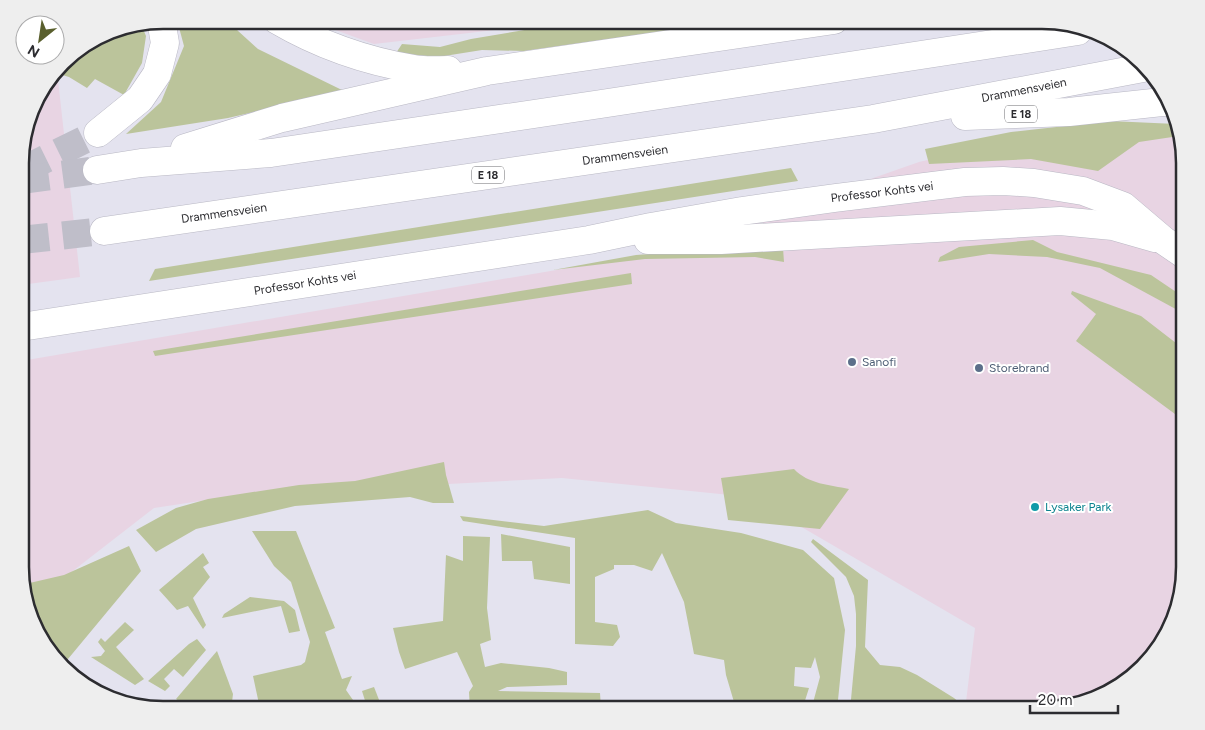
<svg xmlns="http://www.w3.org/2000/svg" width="1205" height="730" font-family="Figtree,sans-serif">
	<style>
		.commercial { fill: #e8d4e3 }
		.green { fill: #bbc49b }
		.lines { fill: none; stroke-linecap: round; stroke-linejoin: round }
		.trunk-tunnel { stroke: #bfbec9; stroke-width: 28; stroke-dasharray: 28 14; stroke-linecap: butt }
		.secondary-casing { stroke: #b9b8c4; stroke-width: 29 }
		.trunk-casing { stroke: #b9b8c4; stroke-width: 29 }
		.secondary { stroke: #fff; stroke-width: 28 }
		.trunk { stroke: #fff; stroke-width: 28 }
		.service-dot { fill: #5c6f8a; stroke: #fff; stroke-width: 2 }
		.culture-dot { fill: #0f9aa8; stroke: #fff; stroke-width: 2 }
		.labels { text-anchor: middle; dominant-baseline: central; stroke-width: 4; stroke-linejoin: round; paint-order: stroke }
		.shield { fill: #fff; stroke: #6b6b6e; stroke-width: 1 }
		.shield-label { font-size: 11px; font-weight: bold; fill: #2c2c30 }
		.street-label { font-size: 12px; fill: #2c2c30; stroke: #fff }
		.service-label { font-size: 12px; fill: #4e5e75; stroke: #fff; text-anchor: start }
		.culture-label { font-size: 12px; fill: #0d838f; stroke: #fff; text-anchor: start }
		.rim { fill: none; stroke: #2c2c30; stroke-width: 2.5 }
	</style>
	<rect width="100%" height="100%" fill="#e4e3ef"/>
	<g class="commercial">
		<polygon points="308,20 581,20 374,44"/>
		<polygon points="57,71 80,277 21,285 21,145 35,100"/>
		<polygon points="1081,125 1177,130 1185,154 1185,576 1161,646 1114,691 1051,710 965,710 975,628 750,497 562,478 240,495 154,508 29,605 21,585 21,361 662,252 919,162"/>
	</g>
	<g class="green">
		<polygon points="177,20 226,20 258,49 344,91 228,118 126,134 161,102 184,46"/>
		<polygon points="584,20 743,20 524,51 482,50 438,57 396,53 402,44 440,47 471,39"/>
		<polygon points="141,24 146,36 142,63 124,95 95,79 87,88 69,77 59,74 58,70 69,56 109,31"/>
		<polygon points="1110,121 1176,124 1179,136 1139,142 1098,171 1031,159 929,164 925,149 1011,132"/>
		<polygon points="791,168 798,181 149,281 155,269"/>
		<polygon points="1033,240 1057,252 1151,275 1185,298 1185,310 1183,313 1100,268 1047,257 989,254 938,262 940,257 959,247"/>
		<polygon points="783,248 784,262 755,257 645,259 553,270 636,255 690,251"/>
		<polygon points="631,273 632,284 155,356 153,351"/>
		<polygon points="1072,291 1141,316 1185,350 1185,398 1175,414 1076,341 1096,314 1071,294"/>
		<polygon points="444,462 446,475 454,503 433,503 410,497 295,506 196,529 156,552 136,530 176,508 208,499 299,485 355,481"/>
		<path d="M794 469C808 484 830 485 849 489L820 529 728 520 721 478Z"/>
		<polygon points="648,510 676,523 741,533 803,550 834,578 845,630 837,710 811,710 820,677 815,657 811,668 795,667 794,686 809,688 802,710 734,710 734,702 726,675 724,660 694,654 684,602 662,553 652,571 634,565 614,565 614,569 595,577 595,622 617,625 620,637 613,646 575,644 575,538 463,521 460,516 544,526"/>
		<polygon points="252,531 296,531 335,628 325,632 342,679 352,676 346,690 360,710 255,710 255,706 259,704 253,676 301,665 305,662 310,642 291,582 274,566"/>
		<polygon points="501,534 570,547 570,584 534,579 532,561 502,561"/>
		<polygon points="463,536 490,537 487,608 491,640 480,644 485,667 501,663 549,668 567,672 567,685 507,687 498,691 600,693 601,708 517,701 507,710 470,710 469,692 473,686 457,652 405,669 399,652 393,628 443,621 446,555 463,561"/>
		<polygon points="813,539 868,580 865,647 880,665 900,667 917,675 954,698 968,710 850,710 856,646 856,614 854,596 846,577 811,542"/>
		<polygon points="129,546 141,571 63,665 44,646 21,585 64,575"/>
		<polygon points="203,553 209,563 203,567 210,577 193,598 206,625 203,629 188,606 177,610 159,590"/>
		<polygon points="250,597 284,601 295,610 300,631 289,633 281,606 222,618 224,614"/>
		<polygon points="125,622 134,630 116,647 144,679 135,685 91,657 101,656 105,651 98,642 101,638 105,642"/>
		<polygon points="197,639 206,650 183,677 174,669 164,679 170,686 165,691 148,681 189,644"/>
		<polygon points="217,651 233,694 231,710 192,710 176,699"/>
		<polygon points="374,687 383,710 368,710 362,691"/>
	</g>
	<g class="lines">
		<g class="trunk-tunnel">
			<polyline points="21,171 98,133"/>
			<polyline points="21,180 97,170"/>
			<polyline points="21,240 104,231"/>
		</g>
		<defs>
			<g id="secondary">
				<polyline points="648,240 721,240 1060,221 1113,226 1155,238"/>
				<polyline points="21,327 589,240 651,227 742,211 835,198 965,182 1003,181 1034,183 1083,191 1123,206 1163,240 1185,255"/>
			</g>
			<g id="trunk">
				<path d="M277 20C318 44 366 61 414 69 425 71 437 70 448 70"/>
				<polyline points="965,116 1069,112 1162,102 1169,102"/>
				<polyline points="98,133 140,99 157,74 165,43 161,20"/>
				<polyline points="185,148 282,118 487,71 834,20"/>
				<polyline points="97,170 141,163 271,153 601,104 1078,31"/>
				<polyline points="104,231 873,119 1143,68"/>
			</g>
		</defs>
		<use href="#secondary" class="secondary-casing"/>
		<use href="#trunk" class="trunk-casing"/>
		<use href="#secondary" class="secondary"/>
		<use href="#trunk" class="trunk"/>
	</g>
	<g class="service-dot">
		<circle cx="852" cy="362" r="5"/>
		<circle cx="979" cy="368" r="5"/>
	</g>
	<circle class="culture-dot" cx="1035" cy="507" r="5"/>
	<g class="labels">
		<g class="shield">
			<rect x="1005" y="105.5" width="32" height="17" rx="4"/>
			<rect x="472" y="166.5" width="32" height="17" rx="4"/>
		</g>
		<g class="shield-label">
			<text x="1021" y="114">E 18</text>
			<text x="488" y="175">E 18</text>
		</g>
		<g class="street-label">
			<text transform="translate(1024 90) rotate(-11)">Drammensveien</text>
			<text transform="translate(625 155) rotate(-8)">Drammensveien</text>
			<text transform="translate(882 192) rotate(-7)">Professor Kohts vei</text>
			<text transform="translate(224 213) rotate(-8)">Drammensveien</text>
			<text transform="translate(305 283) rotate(-9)">Professor Kohts vei</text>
		</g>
		<g class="service-label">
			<text x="862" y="362">Sanofi</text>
			<text x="989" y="368">Storebrand</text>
		</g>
		<g class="culture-label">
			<text x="1045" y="507">Lysaker Park</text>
		</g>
	</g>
	<path d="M0 0H1205V730H0ZM163 29H1042A134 134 0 0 1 1176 163V567A134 134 0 0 1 1042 701H163A134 134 0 0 1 29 567V163A134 134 0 0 1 163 29Z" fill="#eee" fill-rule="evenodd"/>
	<path class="rim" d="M163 29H1042A134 134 0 0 1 1176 163V567A134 134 0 0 1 1042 701H163A134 134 0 0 1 29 567V163A134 134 0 0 1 163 29Z"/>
	<g transform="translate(40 40) rotate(210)"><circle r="24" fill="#ffffff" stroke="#ababac"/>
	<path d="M0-4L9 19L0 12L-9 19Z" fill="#595f2d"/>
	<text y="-8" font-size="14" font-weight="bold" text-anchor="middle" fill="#2c2c30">N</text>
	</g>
	<path d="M1030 705v8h88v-8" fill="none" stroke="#2c2c30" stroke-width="2.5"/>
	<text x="1038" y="705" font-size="15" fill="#2c2c30" stroke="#ffffff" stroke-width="4" paint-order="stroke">20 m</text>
</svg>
